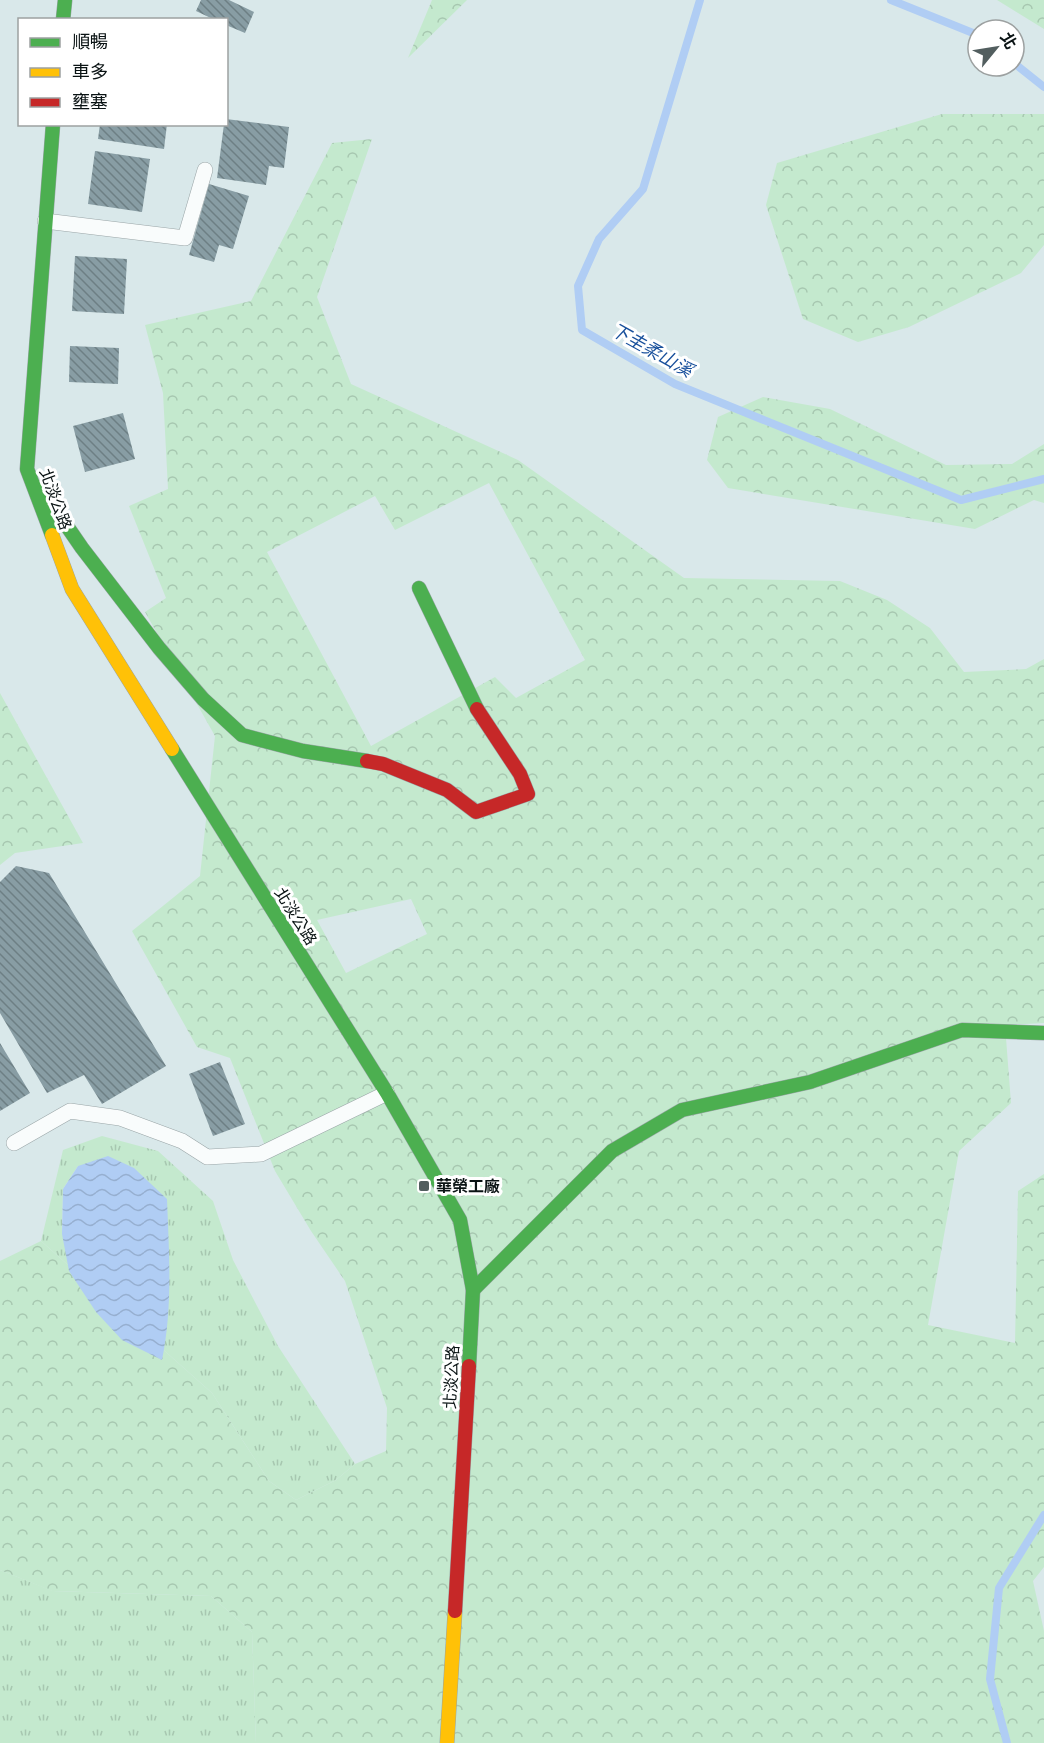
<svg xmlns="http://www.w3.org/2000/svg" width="1044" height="1743" font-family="'IBM Plex Serif','Noto Sans TC',serif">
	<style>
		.grass { fill: url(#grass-tufts); fill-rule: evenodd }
		.forest { fill: url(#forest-crowns); fill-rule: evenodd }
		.water { fill: url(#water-waves) }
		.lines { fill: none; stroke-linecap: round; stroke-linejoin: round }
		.stream { stroke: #b0cdf4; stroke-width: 8 }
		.building { fill: url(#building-back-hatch) }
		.lane-casing { stroke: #9aa5a7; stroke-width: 16 }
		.fast-casing { stroke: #9aa5a7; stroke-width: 15 }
		.slow-casing { stroke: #9aa5a7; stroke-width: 15 }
		.jam-casing { stroke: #9aa5a7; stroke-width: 15 }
		.lane { stroke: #f9fcfc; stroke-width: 15 }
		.fast { stroke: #4caf50; stroke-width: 14 }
		.slow { stroke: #ffc107; stroke-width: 14 }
		.jam { stroke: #c62828; stroke-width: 14 }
		.poi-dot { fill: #525e5f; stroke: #fff; stroke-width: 2 }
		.labels { text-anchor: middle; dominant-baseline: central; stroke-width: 6; stroke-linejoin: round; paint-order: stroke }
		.street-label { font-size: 16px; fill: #0a1314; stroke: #fff }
		.poi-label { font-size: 16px; font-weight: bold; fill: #0a1314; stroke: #fff; text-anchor: start }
		.water-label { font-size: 18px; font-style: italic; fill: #19509c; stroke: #fff }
	</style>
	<defs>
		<pattern id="grass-tufts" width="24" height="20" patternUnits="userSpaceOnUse" patternTransform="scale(1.5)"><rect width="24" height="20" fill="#c4e9ce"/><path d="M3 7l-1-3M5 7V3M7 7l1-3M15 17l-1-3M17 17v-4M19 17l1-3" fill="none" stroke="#a7c7b0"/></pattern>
		<pattern id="forest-crowns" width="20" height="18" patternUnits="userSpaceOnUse" patternTransform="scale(1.5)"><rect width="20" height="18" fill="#c4e9ce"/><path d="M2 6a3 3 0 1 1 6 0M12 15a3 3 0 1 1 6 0" fill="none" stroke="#a7c7b0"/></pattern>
		<pattern id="water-waves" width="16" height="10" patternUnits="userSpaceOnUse" patternTransform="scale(1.5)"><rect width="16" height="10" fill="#b0cdf4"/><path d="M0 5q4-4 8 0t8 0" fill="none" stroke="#96afd0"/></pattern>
		<pattern id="building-back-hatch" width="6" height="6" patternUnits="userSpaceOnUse" patternTransform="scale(1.5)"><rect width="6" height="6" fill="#889da4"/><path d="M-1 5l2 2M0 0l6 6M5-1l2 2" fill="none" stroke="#6d7f84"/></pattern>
	</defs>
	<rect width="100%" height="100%" fill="#d9e8ea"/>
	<g class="grass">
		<path d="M102 1136 158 1151 213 1201 233 1260 278 1346 355 1464 336 1480 296 1500 269 1481 212 1393 41 1241 63 1150ZM78 1166 62 1234 63 1189Z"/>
		<polygon points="0,1570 53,1591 211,1596 252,1632 256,1743 0,1743"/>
	</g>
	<g class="forest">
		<polygon points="432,0 467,0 408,58"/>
		<polygon points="997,0 1044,0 1044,29"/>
		<polygon points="942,114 1044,114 1044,245 1021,273 909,327 858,342 803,319 766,205 777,163"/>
		<path d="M372 139 317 297 351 384 518 460 684 578 840 581 887 600 930 628 964 672 1026 669 1044 659V1023L1005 1025 1011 1103 959 1151 928 1325 1015 1343 1018 1191 1044 1174V1567L1033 1581 1044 1631V1743H256L252 1632 211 1596 52 1591 0 1570V1261L41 1241 212 1393 269 1481 296 1500 336 1480 355 1464 386 1451 387 1408 345 1281 311 1231 275 1171 230 1058 197 1047 132 931 200 876 215 736 145 612 166 598 129 506 168 489 163 393 145 325 251 301 332 143ZM489 483 585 660 516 698 495 677 371 746 267 552 375 496 395 530ZM411 899 427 934 346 973 317 920Z"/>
		<polygon points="763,397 830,409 946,465 1012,464 1044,444 1044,503 1034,500 975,529 728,488 707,460 718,417"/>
		<polygon points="0,693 83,843 15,853 0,865"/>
	</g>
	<path class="water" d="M108 1156 134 1168 167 1199C169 1253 173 1307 162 1360L122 1340 96 1312 69 1271 62 1234 63 1189 78 1166Z"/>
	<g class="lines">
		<g class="stream">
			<polyline points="700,0 643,189 599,239 578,286 582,330 675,384 961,500 1044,479"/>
			<polyline points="891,0 978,35"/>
			<polyline points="1014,63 1044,87"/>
			<polyline points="1007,1743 990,1679 999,1588 1044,1515"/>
		</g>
	</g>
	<g class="building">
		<polygon points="201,0 229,0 254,12 245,33 226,25 226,20 215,20 196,11"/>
		<polygon points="226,119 289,127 284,168 269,166 266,185 217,178 224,124 226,124"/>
		<polygon points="100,124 167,124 164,149 98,139"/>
		<polygon points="95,151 150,159 142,212 88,204"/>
		<polygon points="209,184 249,196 233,249 219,245 214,262 189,255"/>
		<polygon points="75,256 127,259 124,314 72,311"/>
		<polygon points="70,346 119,348 118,384 69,382"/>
		<polygon points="123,413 135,459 85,472 73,426"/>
		<polygon points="16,866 49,873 166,1066 102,1104 84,1075 47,1093 0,1013 0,882"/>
		<polygon points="0,1043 30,1093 0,1111"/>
		<polygon points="220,1062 245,1124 213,1136 189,1074"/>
	</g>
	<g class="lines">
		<defs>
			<g id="lane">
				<polyline points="45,221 185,238 205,170"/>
				<polyline points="14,1143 70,1111 120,1118 182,1141 207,1157 261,1154 387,1093"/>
			</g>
			<g id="fast">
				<polyline points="63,20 65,0"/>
				<polyline points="40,487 82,548 159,648 203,699 242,735 303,751 367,761"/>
				<polyline points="52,535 27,469 53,124"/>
				<polyline points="419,588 477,709"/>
				<polyline points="172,749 387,1093 460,1220 473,1290 469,1366"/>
				<polyline points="473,1290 612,1151 682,1110 810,1082 962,1030 1044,1033"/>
			</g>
			<g id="slow">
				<polyline points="52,535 72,589 172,749"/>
				<polyline points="447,1743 455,1611"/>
			</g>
			<g id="jam">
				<polyline points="367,761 383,764 447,790 476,812 528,794 520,774 477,709"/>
				<polyline points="455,1611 469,1366"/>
			</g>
		</defs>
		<use href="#lane" class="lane-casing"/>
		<use href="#fast" class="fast-casing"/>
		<use href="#slow" class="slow-casing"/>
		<use href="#jam" class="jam-casing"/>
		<use href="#lane" class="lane"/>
		<use href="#fast" class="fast"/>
		<use href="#slow" class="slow"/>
		<use href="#jam" class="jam"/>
	</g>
	<rect class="poi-dot" x="418" y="1180" width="12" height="12" rx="3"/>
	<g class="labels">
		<g class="street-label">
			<text transform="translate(56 499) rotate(70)">北淡公路</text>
			<text transform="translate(296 916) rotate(58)">北淡公路</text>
			<text transform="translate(451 1377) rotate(-87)">北淡公路</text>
		</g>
		<g class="poi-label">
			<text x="436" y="1186">華榮工廠</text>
		</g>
		<g class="water-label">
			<text transform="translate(652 350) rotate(29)">下圭柔山溪</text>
		</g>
	</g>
	<rect x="18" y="18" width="210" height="108" fill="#ffffff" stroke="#9da1a1" stroke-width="1.5"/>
	<rect x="30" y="38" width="30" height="9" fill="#4caf50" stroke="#9da1a1" stroke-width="1.5"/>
	<text x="72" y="48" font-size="18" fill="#0a1314">順暢</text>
	<rect x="30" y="68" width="30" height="9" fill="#ffc107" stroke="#9da1a1" stroke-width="1.5"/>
	<text x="72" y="78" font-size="18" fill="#0a1314">車多</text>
	<rect x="30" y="98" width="30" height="9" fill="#c62828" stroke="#9da1a1" stroke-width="1.5"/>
	<text x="72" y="108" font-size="18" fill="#0a1314">壅塞</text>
	<g transform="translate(996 48) rotate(60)"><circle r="28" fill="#ffffff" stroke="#9da1a1" stroke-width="1.5"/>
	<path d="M0-4.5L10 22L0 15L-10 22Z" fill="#525e5f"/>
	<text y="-9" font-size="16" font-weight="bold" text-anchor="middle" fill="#0a1314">北</text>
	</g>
</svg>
